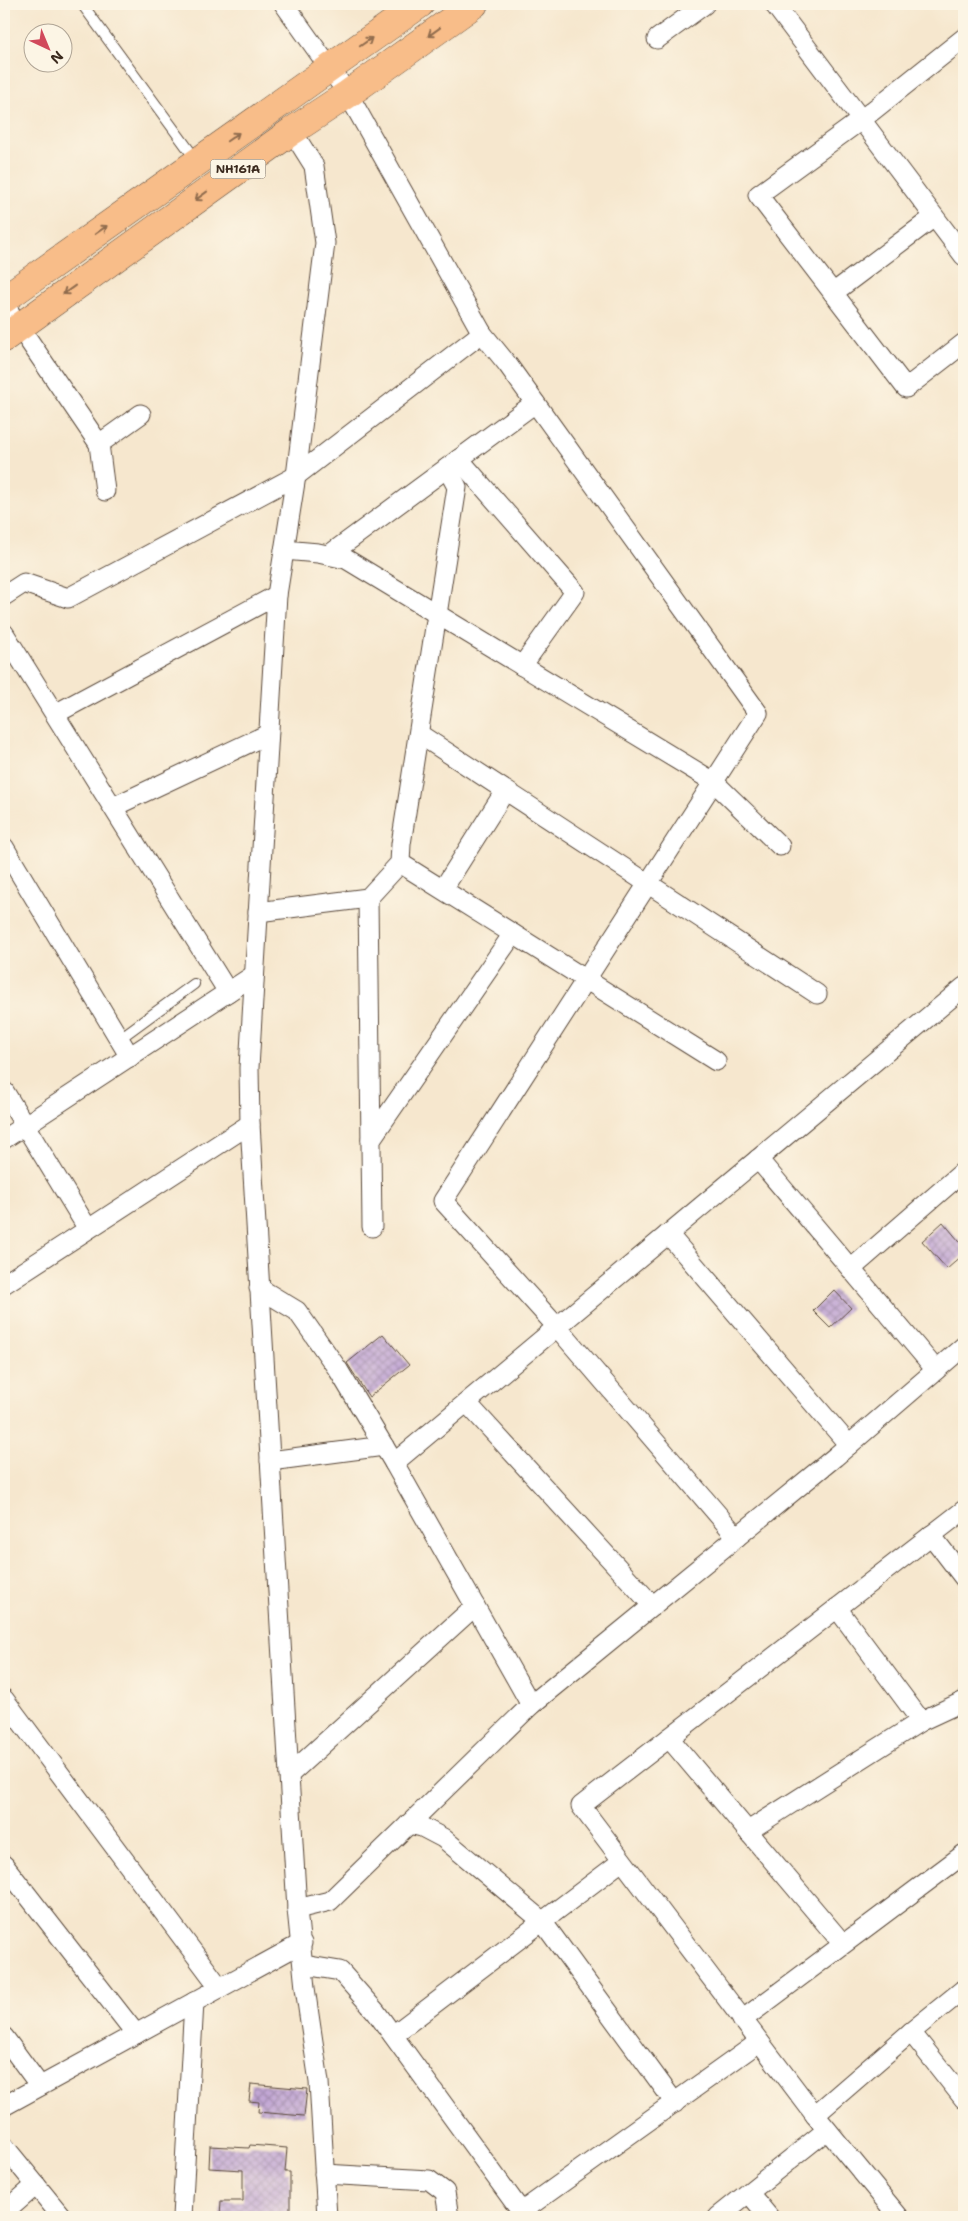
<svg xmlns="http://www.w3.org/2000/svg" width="968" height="2221" font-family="'Shantell Sans',sans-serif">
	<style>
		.building { fill: url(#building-cross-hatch) }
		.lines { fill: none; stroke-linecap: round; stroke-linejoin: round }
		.lane-casing { stroke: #574638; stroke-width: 12 }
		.street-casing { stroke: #574638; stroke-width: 21 }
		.highway-casing { stroke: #574638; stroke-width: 29 }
		.lane { stroke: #fff; stroke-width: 10 }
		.street { stroke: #fff; stroke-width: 19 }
		.highway { stroke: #f8bd89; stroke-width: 28 }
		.oneway { stroke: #906c4e }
		.labels { text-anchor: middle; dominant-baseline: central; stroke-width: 4; stroke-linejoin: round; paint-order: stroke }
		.shield { fill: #fcf5e5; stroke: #75675a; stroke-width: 1 }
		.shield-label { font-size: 12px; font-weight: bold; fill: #3b2a1e }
	</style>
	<defs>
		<pattern id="building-cross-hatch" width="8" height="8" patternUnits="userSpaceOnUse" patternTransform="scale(1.25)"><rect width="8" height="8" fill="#c1a6d4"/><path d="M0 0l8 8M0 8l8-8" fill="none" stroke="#9e87ab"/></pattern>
	</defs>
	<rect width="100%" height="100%" fill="#fcf5e5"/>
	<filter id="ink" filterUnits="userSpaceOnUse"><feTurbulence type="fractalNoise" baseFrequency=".02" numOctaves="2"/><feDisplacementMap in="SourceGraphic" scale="10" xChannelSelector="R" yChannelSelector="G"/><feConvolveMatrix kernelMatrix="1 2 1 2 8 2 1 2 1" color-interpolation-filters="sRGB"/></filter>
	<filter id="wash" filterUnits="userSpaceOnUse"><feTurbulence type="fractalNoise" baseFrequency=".0096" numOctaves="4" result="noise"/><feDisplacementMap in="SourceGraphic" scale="20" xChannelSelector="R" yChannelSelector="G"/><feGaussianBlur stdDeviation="1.12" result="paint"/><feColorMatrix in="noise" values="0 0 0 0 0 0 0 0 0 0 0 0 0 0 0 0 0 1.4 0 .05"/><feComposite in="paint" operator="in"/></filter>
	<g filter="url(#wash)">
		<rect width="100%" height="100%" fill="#f6e7ce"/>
		<g id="blocks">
			<g class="building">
				<polygon points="943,1222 964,1247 964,1254 947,1269 922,1241"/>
				<polygon points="834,1290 851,1308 830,1328 813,1311"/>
				<polygon points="383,1334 409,1365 369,1397 347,1363"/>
				<polygon points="251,2084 307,2089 304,2116 258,2112 259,2102 249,2101"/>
				<polygon points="250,2145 287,2148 285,2172 290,2172 290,2217 220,2217 221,2201 243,2201 243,2170 209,2168 210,2146 249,2148"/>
			</g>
		</g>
	</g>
	<g filter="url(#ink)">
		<use href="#blocks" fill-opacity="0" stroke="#574638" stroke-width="1"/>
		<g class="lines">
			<defs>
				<g id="lane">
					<polyline points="82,4 197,161"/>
					<polyline points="119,1039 194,984"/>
				</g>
				<g id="street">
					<polyline points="284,4 348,94 482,333 508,365 758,713 443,1201 557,1327 737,1537"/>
					<polyline points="774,4 964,256"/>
					<polyline points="964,38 861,120 758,195 906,388 964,343"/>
					<polyline points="657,39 705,4"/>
					<polyline points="292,131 314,166 325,243 296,476 277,595 249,1068 250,1124 297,1909 305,1988 319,2082 327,2217"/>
					<polyline points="833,293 934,217"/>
					<polyline points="4,304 99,444 141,414"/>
					<polyline points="99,444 105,491"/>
					<polyline points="459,459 575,592 522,666"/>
					<polyline points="284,550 318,553 346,559 714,782 780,846"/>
					<polyline points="329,555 535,403"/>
					<polyline points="4,596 24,583 68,598 296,476 482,333"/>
					<polyline points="4,633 228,992"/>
					<polyline points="55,714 277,595"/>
					<polyline points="419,734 817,994"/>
					<polyline points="113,807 268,734"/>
					<polyline points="4,847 130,1057"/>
					<polyline points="400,863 716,1061"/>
					<polyline points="443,889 505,791"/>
					<polyline points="368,898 372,1227"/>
					<polyline points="258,912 368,898 400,863 401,844 457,487 447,468"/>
					<polyline points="4,1091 88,1229"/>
					<polyline points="4,1139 254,975"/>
					<polyline points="371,1139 513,934"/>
					<polyline points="758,1159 936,1370"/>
					<polyline points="668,1234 849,1445"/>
					<polyline points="851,1269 964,1171"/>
					<polyline points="4,1284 250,1124"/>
					<polyline points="259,1288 297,1311 339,1371 394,1463 531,1705"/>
					<polyline points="467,1403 653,1606"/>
					<polyline points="270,1461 384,1446"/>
					<polyline points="394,1463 964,987"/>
					<polyline points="931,1535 964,1578"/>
					<polyline points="837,1608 921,1721"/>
					<polyline points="4,1699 220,1988"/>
					<polyline points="669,1738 843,1944"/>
					<polyline points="289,1775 475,1606"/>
					<polyline points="409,1824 422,1827 443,1838 542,1921 675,2103"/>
					<polyline points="748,1831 921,1721 964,1701"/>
					<polyline points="4,1865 136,2034"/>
					<polyline points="297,1909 330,1901 531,1705 835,1457 964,1346"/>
					<polyline points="304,1965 340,1971 376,2012 525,2217"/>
					<polyline points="742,2020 964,1854"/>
					<polyline points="911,2032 964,2099"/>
					<polyline points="393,2035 622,1861"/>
					<polyline points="4,2037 40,2086"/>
					<polyline points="4,2106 302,1943"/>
					<polyline points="815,2115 911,2032 964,1989"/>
					<polyline points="4,2146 62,2217"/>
					<polyline points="324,2174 429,2180 445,2192 449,2217"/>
					<polyline points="749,2193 769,2217"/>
					<polyline points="521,2212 759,2042"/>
					<polyline points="4,2213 36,2185"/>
					<polyline points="182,2217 194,2002"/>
					<polyline points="718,2217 827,2130"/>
					<polyline points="899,2217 815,2115 581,1806 964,1510"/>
				</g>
				<g id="highway">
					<polyline points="4,299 420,4"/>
					<polyline points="4,338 292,131 348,94 474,4"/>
				</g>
			</defs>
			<use href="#lane" class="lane-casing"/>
			<use href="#street" class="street-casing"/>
			<use href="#highway" class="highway-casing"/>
			<use href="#lane" class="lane"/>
			<use href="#street" class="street"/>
			<use href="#highway" class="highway"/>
		</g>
		<defs><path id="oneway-shaft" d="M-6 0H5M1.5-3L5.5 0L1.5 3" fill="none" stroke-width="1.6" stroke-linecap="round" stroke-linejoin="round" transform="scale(1.25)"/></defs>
		<g class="oneway">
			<use href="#oneway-shaft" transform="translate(434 32) rotate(144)"/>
			<use href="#oneway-shaft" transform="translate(366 42) rotate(-35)"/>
			<use href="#oneway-shaft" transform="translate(233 137) rotate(-35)"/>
			<use href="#oneway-shaft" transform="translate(201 196) rotate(144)"/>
			<use href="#oneway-shaft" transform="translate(101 230) rotate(-35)"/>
			<use href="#oneway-shaft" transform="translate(69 290) rotate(144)"/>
		</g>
	</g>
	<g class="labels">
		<rect class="shield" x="210.5" y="159.5" width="55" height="19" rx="4"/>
		<g class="shield-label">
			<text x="238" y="169">NH161A</text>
		</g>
	</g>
	<rect width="968" height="2221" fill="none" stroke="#fcf5e5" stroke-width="20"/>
	<g transform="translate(48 48) rotate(136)"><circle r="24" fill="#fcf5e5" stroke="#afa495"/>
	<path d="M0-4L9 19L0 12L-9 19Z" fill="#d1495b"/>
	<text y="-8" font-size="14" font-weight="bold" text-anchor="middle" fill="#3b2a1e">N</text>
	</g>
</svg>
